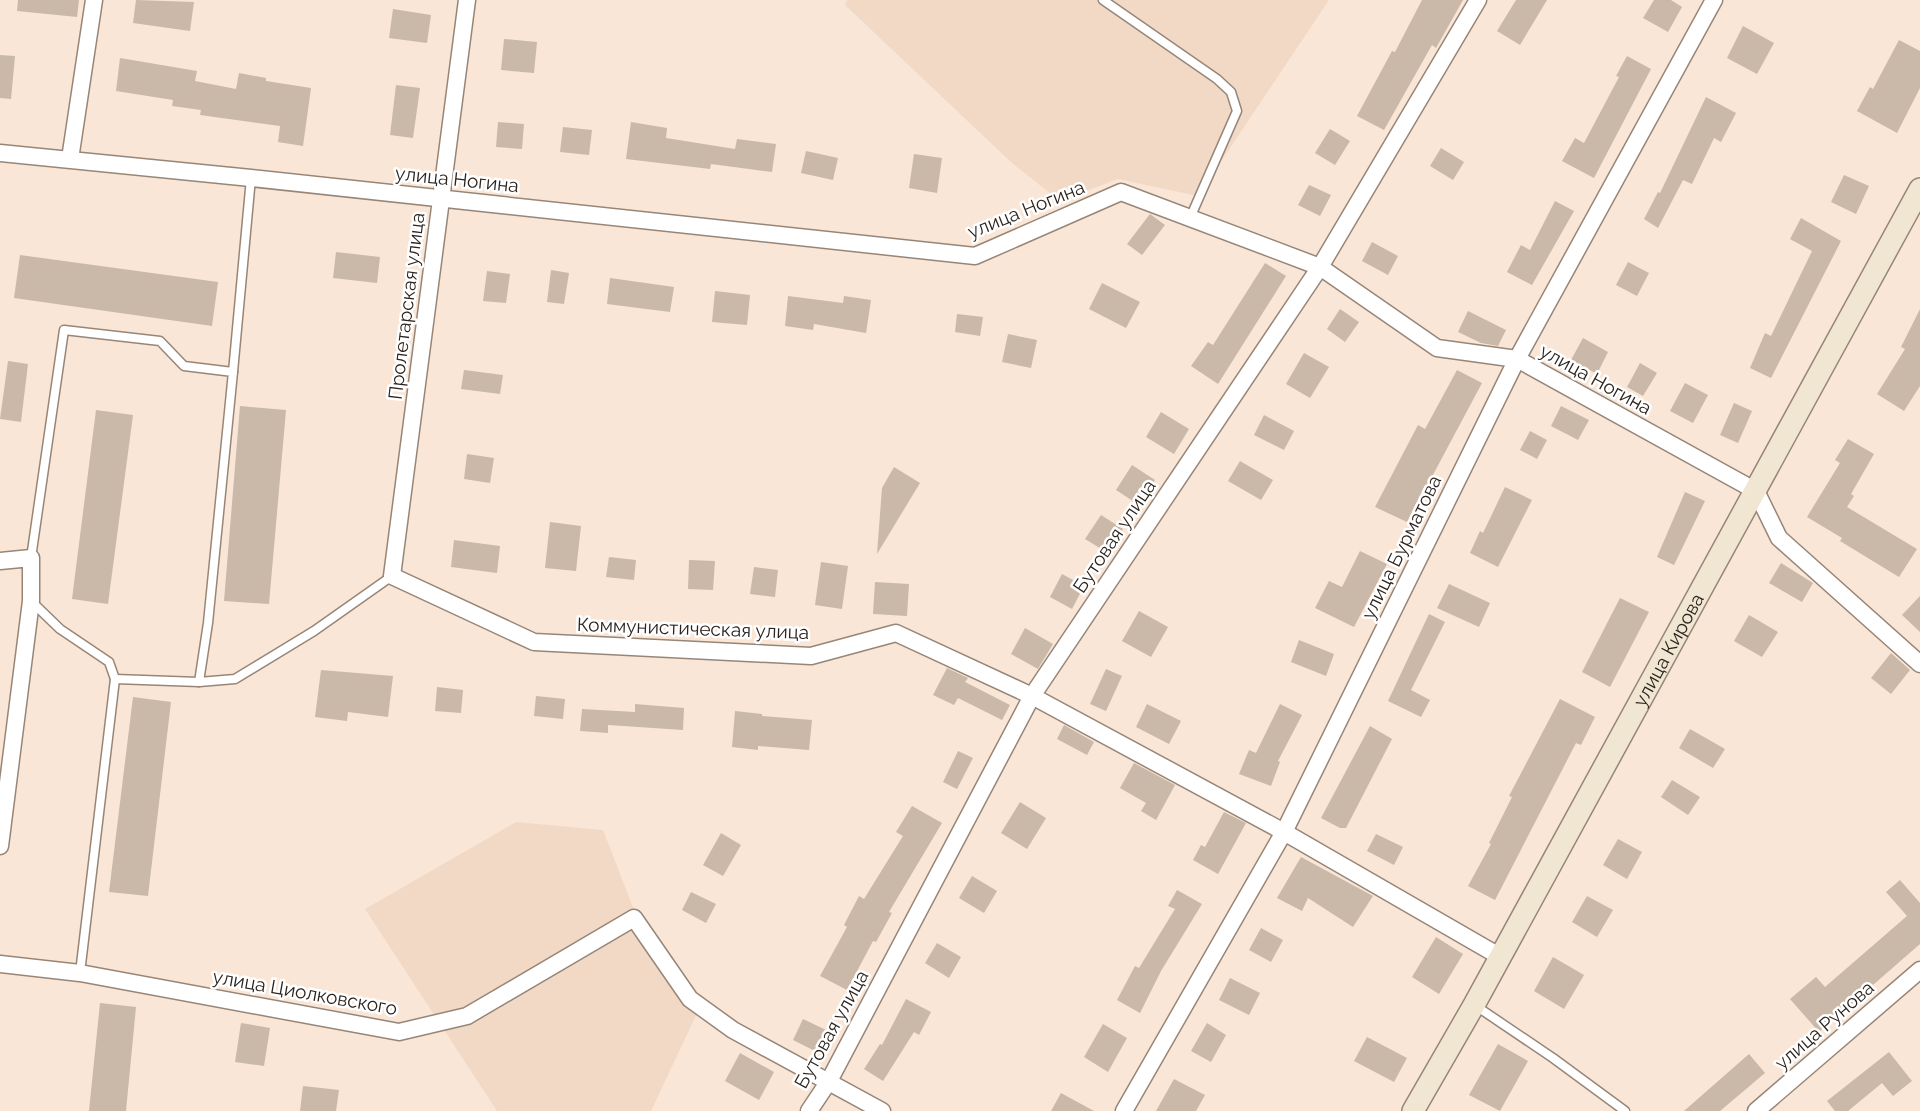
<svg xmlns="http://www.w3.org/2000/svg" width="1920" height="1111" font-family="Raleway,sans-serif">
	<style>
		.built { fill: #f2d9c5 }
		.building { fill: #cab8a9 }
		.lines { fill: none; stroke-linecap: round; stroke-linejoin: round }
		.lane-casing { stroke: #978678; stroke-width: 11 }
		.street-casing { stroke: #978678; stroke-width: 19 }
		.secondary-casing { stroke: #978678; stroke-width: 24 }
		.lane { stroke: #fff; stroke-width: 8 }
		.street { stroke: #fff; stroke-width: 16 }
		.secondary { stroke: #f0e6d2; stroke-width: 21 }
		.labels { text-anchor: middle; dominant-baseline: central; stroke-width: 5; stroke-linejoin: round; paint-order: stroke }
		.street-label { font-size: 19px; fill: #2a231e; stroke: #fff }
	</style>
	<rect width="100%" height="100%" fill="#f9e6d6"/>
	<g class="built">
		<polygon points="847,0 1329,0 1198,196 1118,179 1060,201 1012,163 845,5"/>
		<polygon points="516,822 603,830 636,915 699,1009 651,1111 497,1111 365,909"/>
	</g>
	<g class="building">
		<polygon points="18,0 79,0 77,17 17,11"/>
		<polygon points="136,0 194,2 190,31 133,23"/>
		<polygon points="1422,0 1463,0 1436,48 1432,45 1384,130 1357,116 1392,51 1395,52"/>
		<polygon points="1516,0 1547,0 1520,45 1497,31"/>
		<polygon points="1654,0 1671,0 1682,7 1668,32 1643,18"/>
		<polygon points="393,9 431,15 427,43 389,38"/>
		<polygon points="1743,26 1774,43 1757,74 1727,58"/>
		<polygon points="504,39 537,42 534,73 501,70"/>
		<polygon points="1899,40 1920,51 1920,88 1897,133 1857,111 1870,87 1873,89"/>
		<polygon points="0,55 15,56 11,99 0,98"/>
		<polygon points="1627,56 1651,69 1594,178 1562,161 1575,138 1584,143 1619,77 1616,76"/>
		<polygon points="120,58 197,71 195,81 236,89 239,73 266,78 266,81 311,88 303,146 278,142 280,126 200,115 201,110 172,106 173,100 116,91"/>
		<polygon points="396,85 420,88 413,138 390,135"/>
		<polygon points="1706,97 1736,113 1721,142 1714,138 1692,184 1683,180 1658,228 1644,219 1658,192 1660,193"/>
		<polygon points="498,122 524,124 522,149 496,147"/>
		<polygon points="631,122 667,128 666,138 735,149 737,139 776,144 772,172 711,164 710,169 626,159"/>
		<polygon points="563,127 592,130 589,155 560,152"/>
		<polygon points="1330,129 1350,141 1335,165 1315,153"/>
		<polygon points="1441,148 1464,162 1453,180 1430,166"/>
		<polygon points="806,151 838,158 833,180 801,173"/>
		<polygon points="914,154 942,158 937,193 909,188"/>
		<polygon points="1844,175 1869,186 1856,214 1831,202"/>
		<polygon points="1309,185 1331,195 1320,216 1298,205"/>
		<polygon points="1555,201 1574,211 1532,285 1507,272 1521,245 1530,250"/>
		<polygon points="1150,214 1165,225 1142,255 1127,244"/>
		<polygon points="1801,218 1841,241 1771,378 1750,368 1765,333 1771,336 1812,251 1790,239"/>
		<polygon points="1372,242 1398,256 1388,275 1362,261"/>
		<polygon points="336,252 380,257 377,283 333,278"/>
		<polygon points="20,255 218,282 212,326 14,298"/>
		<polygon points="1628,262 1649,273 1637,296 1616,285"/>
		<polygon points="1265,263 1286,276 1218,384 1191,366 1208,342 1213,345"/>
		<polygon points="551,270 569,273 564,304 547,302"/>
		<polygon points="487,271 510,274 506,303 483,301"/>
		<polygon points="610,278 674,287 670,312 607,304"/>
		<polygon points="1102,283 1140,302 1126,328 1089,309"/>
		<polygon points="715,291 750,295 747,325 712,322"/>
		<polygon points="788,296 843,303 844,296 871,300 866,333 814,324 813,330 785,326"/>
		<polygon points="1340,309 1359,322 1345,342 1327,329"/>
		<polygon points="1920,309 1920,386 1904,411 1877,394 1905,349 1901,347"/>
		<polygon points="1468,311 1506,330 1498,346 1481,343 1458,332"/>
		<polygon points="957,314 983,317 980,336 955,332"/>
		<polygon points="1008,334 1037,340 1031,368 1002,362"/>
		<polygon points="1583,338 1608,352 1597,374 1571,360"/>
		<polygon points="1304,353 1329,367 1310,398 1286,384"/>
		<polygon points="8,361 28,364 21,422 0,419"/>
		<polygon points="1640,363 1657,373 1643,396 1627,387"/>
		<polygon points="464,370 503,375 500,394 461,389"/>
		<polygon points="1457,370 1482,383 1427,486 1425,485 1407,522 1375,507 1418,425 1425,429"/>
		<polygon points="1685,383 1708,395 1693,423 1670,411"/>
		<polygon points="1734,403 1752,411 1738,443 1720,435"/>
		<polygon points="240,406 286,410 269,604 224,601"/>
		<polygon points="1561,406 1589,420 1578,440 1551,426"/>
		<polygon points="96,410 133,415 108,604 72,599"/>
		<polygon points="1161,412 1189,429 1174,454 1146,437"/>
		<polygon points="1264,415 1294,431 1284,450 1254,435"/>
		<polygon points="1530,431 1547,440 1537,459 1520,450"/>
		<polygon points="1848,439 1874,454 1851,494 1854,496 1847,507 1917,549 1899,577 1840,541 1842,538 1807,517 1840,463 1835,460"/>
		<polygon points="467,454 494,458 490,483 464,479"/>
		<polygon points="1240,461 1273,480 1261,500 1228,481"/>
		<polygon points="1132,465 1155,480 1139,505 1116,490"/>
		<polygon points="894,467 920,483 877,554 882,488"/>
		<polygon points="1505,487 1532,500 1498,567 1470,553 1480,531 1483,533"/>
		<polygon points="1685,492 1705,501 1674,565 1657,557"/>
		<polygon points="1101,515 1123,529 1108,553 1085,539"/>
		<polygon points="550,522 581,526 576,571 545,568"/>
		<polygon points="454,540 500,546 497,573 451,567"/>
		<polygon points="1360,551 1387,564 1354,627 1315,608 1329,581 1342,587"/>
		<polygon points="609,557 636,560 634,580 606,577"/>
		<polygon points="689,560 715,561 713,590 688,589"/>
		<polygon points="821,562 848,566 842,609 815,605"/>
		<polygon points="1781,563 1813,583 1802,602 1769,583"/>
		<polygon points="754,567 778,570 775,597 750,594"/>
		<polygon points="1062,574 1084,586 1072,609 1050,597"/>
		<polygon points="875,582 909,584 907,616 873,614"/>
		<polygon points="1449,584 1490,603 1479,627 1437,608"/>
		<polygon points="1920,596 1920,632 1902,615"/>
		<polygon points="1620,598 1649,612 1610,687 1582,672"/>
		<polygon points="1139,611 1168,627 1151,657 1122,641"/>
		<polygon points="1429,614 1445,622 1411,690 1430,700 1421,717 1388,701"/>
		<polygon points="1749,615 1778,632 1762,657 1734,641"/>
		<polygon points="1025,628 1053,644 1038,669 1011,654"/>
		<polygon points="1299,640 1334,654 1326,676 1291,662"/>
		<polygon points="1891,653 1910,670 1891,694 1871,678"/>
		<polygon points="947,668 968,678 965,682 1010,705 1002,720 958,698 954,705 933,695"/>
		<polygon points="1106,669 1122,676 1106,711 1090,704"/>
		<polygon points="321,670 393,676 388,717 348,712 347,721 315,717"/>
		<polygon points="437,687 463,690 461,713 435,711"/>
		<polygon points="536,696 565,699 563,719 534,716"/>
		<polygon points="133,697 171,702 148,896 109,892"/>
		<polygon points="1560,699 1595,717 1581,745 1576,743 1495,900 1468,886 1491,844 1489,843 1512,797 1509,796"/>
		<polygon points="635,704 684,708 683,730 608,725 608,733 580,731 582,709 635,712"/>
		<polygon points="1147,704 1181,721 1169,744 1136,727"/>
		<polygon points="1280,704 1302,715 1278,761 1280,762 1271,786 1239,774 1249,750 1256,753"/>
		<polygon points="735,711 762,714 762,716 812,720 809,750 758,746 758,750 732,747"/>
		<polygon points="1064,725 1094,742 1087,755 1057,739"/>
		<polygon points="1370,726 1392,739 1346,828 1340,828 1321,818"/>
		<polygon points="1690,729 1725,749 1713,768 1679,748"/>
		<polygon points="958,751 973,758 957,789 943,782"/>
		<polygon points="1134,763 1175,785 1156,820 1141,811 1146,803 1120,788"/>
		<polygon points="1672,780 1700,797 1688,815 1661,797"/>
		<polygon points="1020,802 1046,818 1027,849 1001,833"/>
		<polygon points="912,806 942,823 889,912 892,913 876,942 873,941 847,990 820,976 847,927 844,925 859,896 864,899 903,836 896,832"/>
		<polygon points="1224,812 1246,823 1218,874 1193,860 1201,845 1205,847"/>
		<polygon points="721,833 741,845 723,876 703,865"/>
		<polygon points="1376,834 1403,847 1394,865 1367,851"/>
		<polygon points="1618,839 1642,852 1627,879 1603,865"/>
		<polygon points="1301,857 1373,896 1353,927 1308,898 1302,911 1277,898"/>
		<polygon points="972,876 997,891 984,913 959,898"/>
		<polygon points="1900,880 1920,903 1920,944 1819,1032 1790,999 1816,977 1825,987 1907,916 1886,892"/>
		<polygon points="1177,890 1202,904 1161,971 1140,1013 1117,1000 1135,966 1139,968 1175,909 1168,906"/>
		<polygon points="691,892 716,904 706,923 682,910"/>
		<polygon points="1587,896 1613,910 1597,937 1572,922"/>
		<polygon points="1261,928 1283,940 1271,962 1249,950"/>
		<polygon points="1436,937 1463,954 1439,994 1412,977"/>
		<polygon points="937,943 961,957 949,978 925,963"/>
		<polygon points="1553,957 1584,975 1564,1009 1534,991"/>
		<polygon points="1230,978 1260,993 1249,1015 1219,1000"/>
		<polygon points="906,999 931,1012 919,1035 914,1032 883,1081 864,1069 880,1044 882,1045"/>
		<polygon points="100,1003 136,1007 126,1111 89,1111"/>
		<polygon points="803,1019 826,1030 815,1051 793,1040"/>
		<polygon points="241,1023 270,1028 264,1066 235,1062"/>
		<polygon points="1207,1023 1226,1035 1211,1062 1191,1051"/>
		<polygon points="1103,1024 1127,1038 1108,1072 1084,1057"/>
		<polygon points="1367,1037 1407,1058 1394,1082 1354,1061"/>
		<polygon points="1498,1044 1528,1061 1500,1111 1469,1095"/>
		<polygon points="1889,1052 1912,1081 1893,1096 1882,1083 1848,1111 1835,1111 1827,1101"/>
		<polygon points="740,1053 774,1072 759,1100 725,1081"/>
		<polygon points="1749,1054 1765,1073 1720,1111 1684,1111"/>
		<polygon points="1174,1079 1205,1095 1196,1111 1156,1111"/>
		<polygon points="303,1086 339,1090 336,1111 300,1111"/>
		<polygon points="1061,1093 1094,1111 1051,1111"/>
	</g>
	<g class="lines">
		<defs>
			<g id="lane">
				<polyline points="1103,0 1217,79 1231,92 1237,111 1190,218"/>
				<polyline points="233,372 251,178"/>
				<polyline points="31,558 64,330 160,341 184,366 233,372 208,623 199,682 235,679 314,631 392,576"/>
				<polyline points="31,601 60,629 109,662 115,679 80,973"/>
				<polyline points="115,679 199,682"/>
				<polyline points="1476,1006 1553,1058 1625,1111"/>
			</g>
			<g id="street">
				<polyline points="467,0 392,576 534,642 811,656 896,633 1032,696 1284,832 1499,956"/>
				<polyline points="0,153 251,178 975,256 1121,192 1320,267 1437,348 1517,359 1756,491 1779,538 1920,664"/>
				<polyline points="70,159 94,0"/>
				<polyline points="0,561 31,558 31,601 0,846"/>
				<polyline points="0,964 80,973 399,1032 467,1016 634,918 690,999 733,1030 882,1111"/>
				<polyline points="809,1111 829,1081 1032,696 1320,267 1478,0"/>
				<polyline points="1124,1111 1284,832 1517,359 1714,0"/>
				<polyline points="1756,1111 1920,970"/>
			</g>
			<g id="secondary">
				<path id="s1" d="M1413 1111 1474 1005 1920 189"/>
			</g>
		</defs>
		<use href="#lane" class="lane-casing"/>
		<use href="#street" class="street-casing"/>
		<use href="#secondary" class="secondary-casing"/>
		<use href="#lane" class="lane"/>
		<use href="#street" class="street"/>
		<use href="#secondary" class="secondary"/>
	</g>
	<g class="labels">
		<g class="street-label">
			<text transform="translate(457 179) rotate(6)">улица Ногина</text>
			<text transform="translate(1026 209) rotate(-22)">улица Ногина</text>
			<text transform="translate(406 306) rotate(-83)">Пролетарская улица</text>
			<text transform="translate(1596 379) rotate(29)">улица Ногина</text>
			<text transform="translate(1114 536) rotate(-56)">Бутовая улица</text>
			<text transform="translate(1401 547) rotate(-64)">улица Бурматова</text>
			<text transform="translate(693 628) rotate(2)">Коммунистическая улица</text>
			<text stroke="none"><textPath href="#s1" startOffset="527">улица Кирова</textPath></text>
			<text transform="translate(305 992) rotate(10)">улица Циолковского</text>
			<text transform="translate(1824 1025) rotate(-41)">улица Рунова</text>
			<text transform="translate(831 1029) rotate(-61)">Бутовая улица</text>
		</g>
	</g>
</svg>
